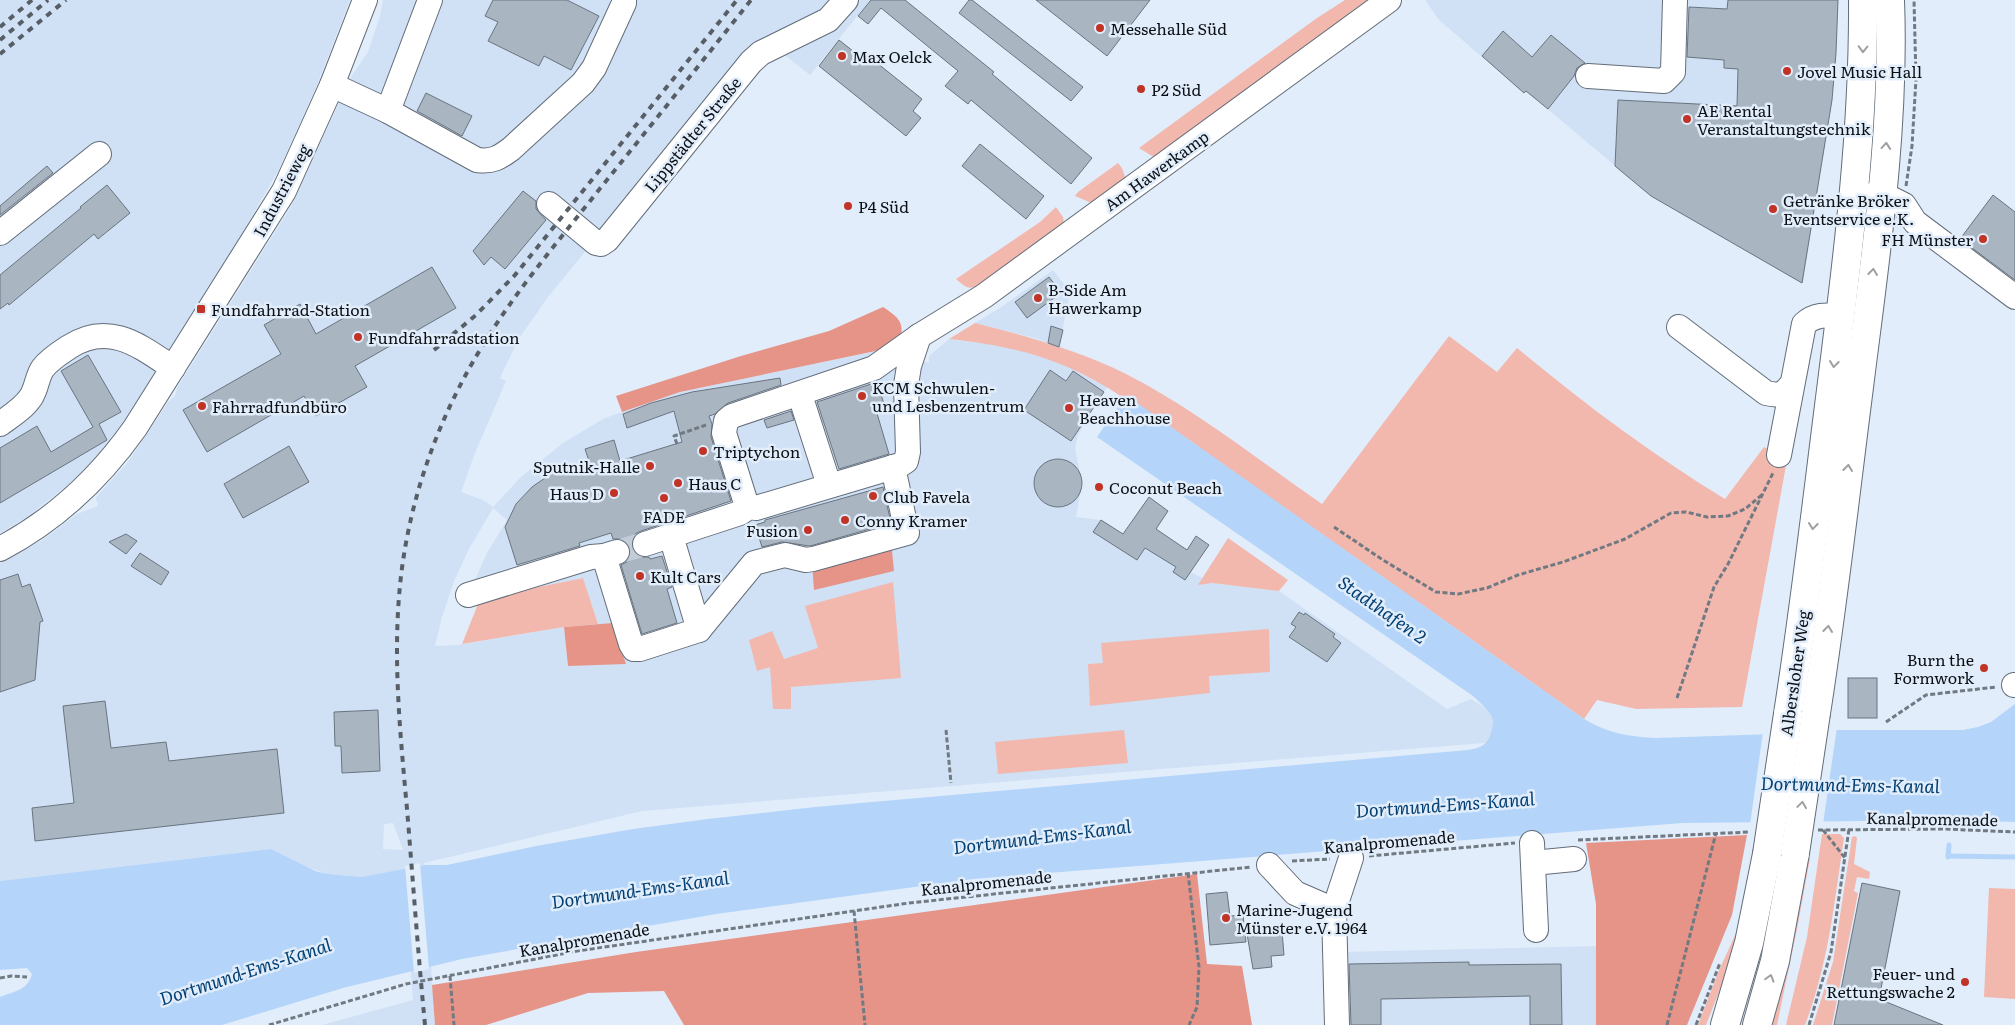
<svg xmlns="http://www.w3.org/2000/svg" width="2015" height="1025" font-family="Literata,serif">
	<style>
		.built { fill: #d0e1f5; fill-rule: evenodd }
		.green { fill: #f2b8ae }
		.forest { fill: #e69487 }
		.water { fill: #b4d5f9 }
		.pier { fill: #e1edfb }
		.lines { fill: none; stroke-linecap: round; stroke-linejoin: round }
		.stream { stroke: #b4d5f9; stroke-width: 5 }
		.building { fill: #aab5c2; stroke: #6a7481 }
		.minor-tunnel { stroke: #c1ccd8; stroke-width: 24; stroke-dasharray: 24 12; stroke-linecap: butt }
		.minor-casing { stroke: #636d79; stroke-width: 26 }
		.major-casing { stroke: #636d79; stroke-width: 30 }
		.path { stroke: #717982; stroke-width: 3; stroke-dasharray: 5 2.5; stroke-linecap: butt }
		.minor { stroke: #fff; stroke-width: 24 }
		.major { stroke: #fff; stroke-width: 28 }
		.rail { stroke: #575e66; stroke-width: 4; stroke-dasharray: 6 6; stroke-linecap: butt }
		.major-bridge-casing { stroke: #636d79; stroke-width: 30; stroke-linecap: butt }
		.major-bridge { stroke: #fff; stroke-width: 28 }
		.oneway { stroke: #9e9fa1 }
		.poi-dot { fill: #c03325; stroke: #e1edfb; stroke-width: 2 }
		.labels { text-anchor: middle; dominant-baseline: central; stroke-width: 5; stroke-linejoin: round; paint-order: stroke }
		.poi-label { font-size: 16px; fill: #0c1015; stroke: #e1edfb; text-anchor: start }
		.street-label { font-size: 16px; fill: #0c1015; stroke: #e1edfb }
		.water-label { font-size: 18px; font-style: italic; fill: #023f73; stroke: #e1edfb }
	</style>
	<rect width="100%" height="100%" fill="#e1edfb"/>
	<g class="built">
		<polygon points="0,0 350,0 316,88 278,171 231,252 146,388 118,432 103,450 78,477 23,520 0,533"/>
		<path d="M383 0H870L810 75 767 41 681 134 548 297 518 340 500 378 506 381 475 453 461 492 483 500 493 507 521 477 563 443 605 418 680 392 885 349 929 363V356L949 339 1009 347 1029 352 1069 367 1107 387 1078 435 1075 449 1082 483 1076 517 1101 520 1145 548 1212 583 1279 591 1447 709 1471 699 1490 711 1496 717 1491 740 1484 743 642 811 424 863 435 1025H322L413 1000 403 870 362 877 328 874 303 866 271 849 0 881V563L41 541 77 514 98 506 96 498 99 494 128 462 168 402 175 396 177 388 290 208 351 77 368 52 380 16ZM493 508 507 520 487 553 468 595 480 599 583 578 598 624 612 623 568 666 564 627 458 645 435 646 442 617 454 581 469 549ZM393 823 403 850H402L383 849 384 824Z"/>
		<polygon points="1425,0 1838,0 1836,53 1832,100 1803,283 1651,196 1526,91 1524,93 1439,20"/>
		<polygon points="1053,270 1070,292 1059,347 1035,338 975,323 1000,308"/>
		<polygon points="1596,946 1596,1025 1344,1025 1342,952"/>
	</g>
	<g class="green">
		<polygon points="1345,0 1377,0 1158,157 1152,156 1139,148 1317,18"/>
		<polygon points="1118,163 1122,168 1126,180 1094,204 1075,196 1078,192"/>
		<path d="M1056 207 1063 217 1064 223 985 282C971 290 968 290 956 279L1040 222Z"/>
		<path d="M975 323C1026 336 1078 350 1126 374 1195 409 1258 460 1322 504L1449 336 1497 372 1517 348C1583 403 1651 454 1725 499L1764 447 1787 460 1742 707 1636 709 1597 700 1584 719 1126 396 1124 398C1064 359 1020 347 949 339Z"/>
		<polygon points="1228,538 1288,580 1279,591 1212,583 1198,585"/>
		<polygon points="583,578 598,624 564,627 462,644 480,599"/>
		<polygon points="893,582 901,678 791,687 791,709 773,709 770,667 757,671 749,640 772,631 784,659 818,648 805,606"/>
		<polygon points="1269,629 1270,672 1209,676 1210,693 1090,706 1088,664 1103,663 1101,643"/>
		<polygon points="1124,730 1128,763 998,774 995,742"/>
		<path d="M1822 834H1840L1844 838C1834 903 1829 962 1805 1025H1786L1807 937Z"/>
		<polygon points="1855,836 1857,838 1854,864 1870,872 1869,879 1857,877 1854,891 1858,893 1832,1025 1813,1025 1833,962 1852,837"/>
		<polygon points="1760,857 1728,969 1706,1025 1698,1025 1720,968 1738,929"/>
		<polygon points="1804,857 1810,858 1798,924 1777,1025 1766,1025"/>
		<polygon points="1989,888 2015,889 2015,999 1984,997"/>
	</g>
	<g class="forest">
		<path d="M883 307C898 317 905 322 900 340L885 349 680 392 622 412 616 396 741 356 829 331Z"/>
		<polygon points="891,541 894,571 814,590 812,563"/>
		<polygon points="612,623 626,664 568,666 564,627"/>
		<polygon points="1747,835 1732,915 1687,1025 1596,1025 1596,904 1586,843"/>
		<polygon points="1197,874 1207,964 1242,966 1252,1025 684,1025 664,991 588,993 486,1025 435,1025 432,985 636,952"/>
	</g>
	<path class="water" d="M1126 395 1584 719C1607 733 1630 737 1656 738L1802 733 1816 730H1963L1978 727 1991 722 2015 704V822L1948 820 1682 823 973 879 716 914 462 959 343 988 222 1025H0V997C15 991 28 990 32 974L27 968 0 970V881L271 849 315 871 328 874 362 877 425 865H447L536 846 633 829 708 819 815 807 1468 750C1483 748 1489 743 1492 729 1493 725 1494 722 1492 717 1488 709 1480 703 1473 696L1097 437Z"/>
	<g class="pier">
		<polygon points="1837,727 1823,824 1750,825 1763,732 1801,731 1816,728"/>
		<polygon points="420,863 429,969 414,973 405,866"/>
	</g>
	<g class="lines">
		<g class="stream">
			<polyline points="1948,856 2015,857"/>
			<polyline points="1948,857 1949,845"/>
		</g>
	</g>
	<g class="building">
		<polygon points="493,0 567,0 599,16 571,70 544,56 539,66 488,41 498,22 485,16"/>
		<polygon points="871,0 905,0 994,72 992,74 1092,158 1071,184 971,100 968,104 945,86 958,71 881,8 868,24 858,16"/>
		<polygon points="969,0 972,0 1083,87 1071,101 959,13"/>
		<polygon points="1036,0 1150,0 1107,56"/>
		<polygon points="1728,0 1838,0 1836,53 1832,100 1802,283 1651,196 1615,166 1618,100 1737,106 1738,69 1724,68 1724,60 1687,57 1689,7 1727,9"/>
		<polygon points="1503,31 1532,57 1551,35 1585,63 1577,68 1574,76 1548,109 1526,91 1524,93 1482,56"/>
		<polygon points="839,40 858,55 862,51 922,99 913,111 921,118 906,136 819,66"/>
		<polygon points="426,93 472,116 462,136 417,111"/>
		<polygon points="980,144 1044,196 1026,219 962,166"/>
		<polygon points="47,166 53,173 0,215 0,206"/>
		<polygon points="107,185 130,213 98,239 94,234 9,305 8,303 0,309 0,275 81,208 80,207"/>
		<polygon points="523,191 536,201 536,209 546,220 505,269 491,257 484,265 473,251"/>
		<polygon points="1993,195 2015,212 2015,280 1960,239"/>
		<polygon points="432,267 456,308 355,366 367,387 316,416 304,396 207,452 183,410 281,354 264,325 300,304 316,334"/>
		<polygon points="1049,277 1061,293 1027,318 1015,302"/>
		<polygon points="1051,326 1063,330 1059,347 1048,343"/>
		<polygon points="88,355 121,412 99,424 107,440 0,503 0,448 37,426 51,452 93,427 61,371"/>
		<polygon points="1050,370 1066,381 1073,371 1104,392 1071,441 1024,410"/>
		<polygon points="780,378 781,385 728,403 715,414 709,416 712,424 711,437 731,501 641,531 635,534 632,541 632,549 636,555 642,557 649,557 650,559 662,556 672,587 667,589 677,623 642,634 621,565 627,562 630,556 630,548 626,542 621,539 613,539 611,533 579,543 580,546 517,565 505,527 516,504 532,487 555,471 589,461 585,449 614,440 620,461 682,442 674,411 627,428 623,414 651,403 692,392"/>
		<polygon points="877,382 885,407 876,410 889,454 839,469 817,402"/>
		<polygon points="791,411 794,420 767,428 764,420"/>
		<polygon points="289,446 309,482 243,518 224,484"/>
		<circle cx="1058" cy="483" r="24"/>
		<polygon points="883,487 891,523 810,546 782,542 762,547 755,525 765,522 765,520"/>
		<polygon points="1149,497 1168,511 1156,529 1187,550 1196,536 1209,545 1185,580 1173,572 1176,567 1145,548 1137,560 1093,532 1101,520 1123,534"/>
		<polygon points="126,534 137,541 126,554 109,542"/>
		<polygon points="140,553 169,572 161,585 131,566"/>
		<polygon points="18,574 22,587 30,584 43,621 40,622 35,680 0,692 0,580"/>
		<polygon points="1299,612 1304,615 1305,613 1335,634 1333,637 1341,643 1327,662 1289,637 1296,627 1291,624"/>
		<rect x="1848" y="678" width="29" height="40"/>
		<polygon points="105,701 111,748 166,742 169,761 277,749 284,813 35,841 32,808 74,803 63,706"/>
		<polygon points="378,710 380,771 342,773 341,746 335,746 334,712"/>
		<polygon points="1862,883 1900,891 1879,999 1943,1025 1834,1025"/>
		<polygon points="1227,892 1230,916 1243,915 1246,942 1210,945 1206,894"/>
		<polygon points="1282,931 1284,955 1271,956 1272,967 1253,969 1247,934"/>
		<polygon points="1469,962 1469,965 1561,964 1562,1025 1530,1025 1530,996 1381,999 1381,1025 1351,1025 1349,964"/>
	</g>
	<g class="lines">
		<polyline class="minor-tunnel" points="617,552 645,544"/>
		<defs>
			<g id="minor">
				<path d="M430 0 388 111 477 160C492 162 499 158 511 149L583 83 594 68 624 3V0"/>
				<polyline points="1588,76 1664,81 1673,72 1675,0"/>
				<polyline points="332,85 388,111"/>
				<polyline points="1866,196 1882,194 1904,205 1915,222 2015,297"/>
				<polyline points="549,204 596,243 601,244 607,240 751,62 761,53 828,20 846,0"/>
				<polyline points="0,233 99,154"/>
				<path d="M1679 327 1766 393C1778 396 1783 395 1791 385"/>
				<polyline points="800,395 829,485"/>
				<path d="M0 424C11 416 24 408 31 397 37 388 37 376 43 368 50 359 60 353 69 347 109 321 140 346 173 368"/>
				<path d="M1779 455 1804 324C1815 314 1826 315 1841 316"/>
				<polyline points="749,507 745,500 724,433 726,421 732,416 874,368 919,336 984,296 1389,0"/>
				<polyline points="671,536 699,630"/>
				<polyline points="645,544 740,513 749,507 756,508 900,465 906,461 908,452 906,385 909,366 919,336"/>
				<path d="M0 549C55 520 99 479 135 428L284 191 332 85 365 0"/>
				<polyline points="604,556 631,644 634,649 640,649 699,630 754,563 785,555 806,560 813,559 907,533 893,467"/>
				<polyline points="468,595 591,557 604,556 617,552"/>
				<polyline points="2014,685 2015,685"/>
				<polyline points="1532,843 1536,930"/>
				<polyline points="1533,863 1574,859"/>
				<polyline points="1269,865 1295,893 1334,910"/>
				<polyline points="1337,1025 1334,910 1351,858"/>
			</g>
			<g id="major">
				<path d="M1816 713C1833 605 1845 496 1859 387 1875 259 1895 129 1890 0"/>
				<path d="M1788 714C1804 612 1816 509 1829 406 1846 271 1864 136 1863 0"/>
				<polyline points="1725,1025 1749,943 1767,854"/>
				<polyline points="1757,1025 1775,961 1795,853"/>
			</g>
		</defs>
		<use href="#minor" class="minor-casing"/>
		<use href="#major" class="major-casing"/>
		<g class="path">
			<polyline points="1906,186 1912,146 1916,79 1914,0"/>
			<polyline points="677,444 674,436 706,425"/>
			<polyline points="1334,527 1383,560 1436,592 1458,594 1487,588 1518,575 1563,562 1625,539 1671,513 1686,512 1707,517 1728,516 1745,509 1763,494"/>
			<polyline points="1677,698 1714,587 1728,564 1773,473"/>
			<polyline points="1886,722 1926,695 1996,687"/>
			<polyline points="946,730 951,783"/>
			<polyline points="1818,830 1945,829 2015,832"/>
			<polyline points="1823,830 1845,858"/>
			<polyline points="1578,840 1749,832"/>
			<polyline points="1369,856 1515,843"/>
			<polyline points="1292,861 1330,859"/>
			<polyline points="1188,873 1199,967 1197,1007 1189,1025"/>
			<polyline points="854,911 865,1025"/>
			<polyline points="450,976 454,1025"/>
			<polyline points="0,978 11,976 27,977"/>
			<polyline points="269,1025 406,984 577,951 909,903 1251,867"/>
			<polyline points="1667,1025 1716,833"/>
			<polyline points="1696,1025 1720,963"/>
			<polyline points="1809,1025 1831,952 1849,829"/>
		</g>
		<use href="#minor" class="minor"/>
		<use href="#major" class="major"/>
		<g class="rail">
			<polyline points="0,27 32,0"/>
			<polyline points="0,40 48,0"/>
			<polyline points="0,54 66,0"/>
			<polyline points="434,350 476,315 515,275 737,0"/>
			<path d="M425 1025C418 953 413 881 407 809 400 731 392 654 401 576 411 491 442 409 488 337 520 286 560 239 598 191 649 128 700 64 751 0"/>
		</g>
		<defs>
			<g id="major-bridge">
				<polyline points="1795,853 1816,713"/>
				<polyline points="1767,854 1788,714"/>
			</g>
		</defs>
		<use href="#major-bridge" class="major-bridge-casing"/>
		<use href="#major-bridge" class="major-bridge"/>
	</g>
	<defs><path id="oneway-chevron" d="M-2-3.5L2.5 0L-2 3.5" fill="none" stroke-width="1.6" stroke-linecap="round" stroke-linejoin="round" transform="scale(1.25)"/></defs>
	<g class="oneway">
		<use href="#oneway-chevron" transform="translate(1863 49) rotate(91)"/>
		<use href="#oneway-chevron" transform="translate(1886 146) rotate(-85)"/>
		<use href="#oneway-chevron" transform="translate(1873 272) rotate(-83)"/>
		<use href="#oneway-chevron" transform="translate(1834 364) rotate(97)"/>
		<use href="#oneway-chevron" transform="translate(1848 468) rotate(-83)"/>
		<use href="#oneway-chevron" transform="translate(1813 526) rotate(97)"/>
		<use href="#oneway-chevron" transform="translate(1828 629) rotate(-83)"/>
		<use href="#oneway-chevron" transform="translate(1802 805) rotate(-82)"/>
		<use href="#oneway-chevron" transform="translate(1770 978) rotate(-74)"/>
	</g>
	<g class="poi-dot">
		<circle cx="1100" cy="28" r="5"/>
		<circle cx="842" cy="56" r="5"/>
		<circle cx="1787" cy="71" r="5"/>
		<circle cx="1141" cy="89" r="5"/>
		<circle cx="1687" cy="119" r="5"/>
		<circle cx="848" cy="206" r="5"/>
		<circle cx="1773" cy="209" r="5"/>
		<circle cx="1983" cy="239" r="5"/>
		<circle cx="1038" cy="298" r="5"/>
		<rect x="196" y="304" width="10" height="10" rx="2.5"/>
		<circle cx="358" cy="337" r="5"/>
		<circle cx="862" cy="396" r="5"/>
		<circle cx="202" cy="406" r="5"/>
		<circle cx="1069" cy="408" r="5"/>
		<circle cx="703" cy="451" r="5"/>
		<circle cx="650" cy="466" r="5"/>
		<circle cx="678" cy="483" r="5"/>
		<circle cx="1099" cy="487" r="5"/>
		<circle cx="614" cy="493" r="5"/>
		<circle cx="873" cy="496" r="5"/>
		<circle cx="664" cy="498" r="5"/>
		<circle cx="845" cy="520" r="5"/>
		<circle cx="808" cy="530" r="5"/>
		<circle cx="640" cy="576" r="5"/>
		<circle cx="1984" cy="668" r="5"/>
		<circle cx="1226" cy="918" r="5"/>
		<circle cx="1965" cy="982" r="5"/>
	</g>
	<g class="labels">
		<g class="poi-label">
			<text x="1110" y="28">Messehalle Süd</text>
			<text x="852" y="56">Max Oelck</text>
			<text x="1797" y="71">Jovel Music Hall</text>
			<text x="1151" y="89">P2 Süd</text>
			<text x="1697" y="110">AE Rental<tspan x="1697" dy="18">Veranstaltungstechnik</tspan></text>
			<text x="1783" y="200">Getränke Bröker<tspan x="1783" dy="18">Eventservice e.K.</tspan></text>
			<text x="858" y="206">P4 Süd</text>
			<text x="1973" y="239" text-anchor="end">FH Münster</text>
			<text x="1048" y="289">B-Side Am<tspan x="1048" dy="18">Hawerkamp</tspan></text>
			<text x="211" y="309">Fundfahrrad-Station</text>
			<text x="368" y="337">Fundfahrradstation</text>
			<text x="872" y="387">KCM Schwulen-<tspan x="872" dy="18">und Lesbenzentrum</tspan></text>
			<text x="1079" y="399">Heaven<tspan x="1079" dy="18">Beachhouse</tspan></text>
			<text x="212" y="406">Fahrradfundbüro</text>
			<text x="713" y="451">Triptychon</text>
			<text x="640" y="466" text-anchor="end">Sputnik-Halle</text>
			<text x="688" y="483">Haus C</text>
			<text x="1109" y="487">Coconut Beach</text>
			<text x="604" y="493" text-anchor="end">Haus D</text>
			<text x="883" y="496">Club Favela</text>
			<text x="664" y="516" text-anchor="middle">FADE</text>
			<text x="855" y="520">Conny Kramer</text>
			<text x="798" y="530" text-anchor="end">Fusion</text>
			<text x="650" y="576">Kult Cars</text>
			<text x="1974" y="659" text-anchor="end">Burn the<tspan x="1974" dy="18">Formwork</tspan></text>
			<text x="1236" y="909">Marine-Jugend<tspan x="1236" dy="18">Münster e.V. 1964</tspan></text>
			<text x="1955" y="973" text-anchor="end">Feuer- und<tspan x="1955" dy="18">Rettungswache 2</tspan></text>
		</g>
		<g class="street-label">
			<text transform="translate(692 134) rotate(-51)">Lippstädter Straße</text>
			<text transform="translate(1156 170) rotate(-36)">Am Hawerkamp</text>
			<text transform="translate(281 190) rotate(-62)">Industrieweg</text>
			<text transform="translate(1794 673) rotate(-82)">Albersloher Weg</text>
			<text transform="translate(1932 818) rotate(1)">Kanalpromenade</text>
			<text transform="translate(1389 841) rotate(-5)">Kanalpromenade</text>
			<text transform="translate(986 882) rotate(-6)">Kanalpromenade</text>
			<text transform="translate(584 939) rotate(-10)">Kanalpromenade</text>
		</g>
		<g class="water-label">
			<text transform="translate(1383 609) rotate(35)">Stadthafen 2</text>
			<text transform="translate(1850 784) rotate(1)">Dortmund-Ems-Kanal</text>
			<text transform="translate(1445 804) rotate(-4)">Dortmund-Ems-Kanal</text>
			<text transform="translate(1042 836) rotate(-7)">Dortmund-Ems-Kanal</text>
			<text transform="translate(640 889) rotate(-8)">Dortmund-Ems-Kanal</text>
			<text transform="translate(245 971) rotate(-18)">Dortmund-Ems-Kanal</text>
		</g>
	</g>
</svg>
